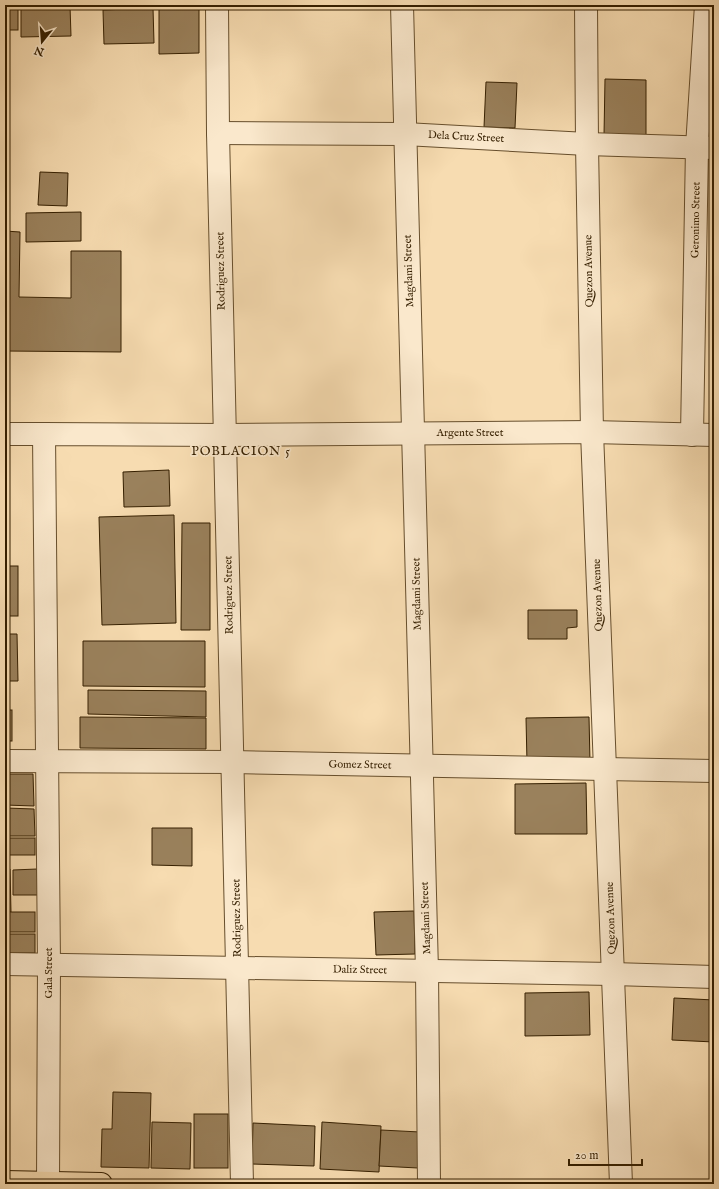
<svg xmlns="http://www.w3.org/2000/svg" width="719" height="1189" font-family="'IM FELL English',serif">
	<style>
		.building { fill: #9a815c; stroke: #351f00 }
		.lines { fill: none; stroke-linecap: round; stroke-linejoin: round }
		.pedestrian-casing { stroke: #664e2c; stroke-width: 24 }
		.minor-casing { stroke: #664e2c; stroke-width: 24 }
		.tertiary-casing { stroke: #664e2c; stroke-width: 24 }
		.primary-casing { stroke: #351f00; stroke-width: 24 }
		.pedestrian { stroke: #fae8cc; stroke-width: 22 }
		.minor { stroke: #fae8cc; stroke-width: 22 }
		.tertiary { stroke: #fae8cc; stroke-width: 22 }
		.primary { stroke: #f7dcb1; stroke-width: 22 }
		.labels { text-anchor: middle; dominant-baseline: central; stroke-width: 3.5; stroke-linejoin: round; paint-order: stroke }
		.street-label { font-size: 11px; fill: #351f00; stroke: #fae8cc }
		.quarter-label { font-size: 13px; letter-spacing: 1px; fill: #351f00; stroke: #fae8cc }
	</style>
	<rect width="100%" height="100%" fill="#f7dcb1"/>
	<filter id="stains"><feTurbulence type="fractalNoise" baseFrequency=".005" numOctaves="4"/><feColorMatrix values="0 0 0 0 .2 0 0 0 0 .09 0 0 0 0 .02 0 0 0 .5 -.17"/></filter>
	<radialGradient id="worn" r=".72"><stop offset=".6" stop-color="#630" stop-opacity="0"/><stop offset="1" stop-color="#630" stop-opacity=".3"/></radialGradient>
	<g class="building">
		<rect x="5" y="6" width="13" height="24"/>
		<polygon points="70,6 71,36 21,37 21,7"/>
		<polygon points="153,8 154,43 104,44 103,10"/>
		<polygon points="159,8 199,8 199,53 159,54"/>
		<polygon points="605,79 646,80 646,135 604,135"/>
		<polygon points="486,82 517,83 515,128 484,127"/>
		<polygon points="40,172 68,173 67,206 38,205"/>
		<polygon points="81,212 81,241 26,242 26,213"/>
		<polygon points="5,231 20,232 19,297 71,298 71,251 121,251 121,352 5,351"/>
		<polygon points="169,470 170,506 124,507 123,472"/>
		<rect x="5" y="490" width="4" height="33"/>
		<polygon points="174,515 176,623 102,625 99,517"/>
		<polygon points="182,523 210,523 210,630 181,630"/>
		<rect x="5" y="566" width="13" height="50"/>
		<polygon points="528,610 577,610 577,627 567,628 567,639 528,639"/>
		<polygon points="5,634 17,634 18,681 5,681"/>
		<polygon points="83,641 205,641 205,687 83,686"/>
		<polygon points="88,690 206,691 206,717 88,714"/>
		<rect x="5" y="710" width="7" height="31"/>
		<polygon points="80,717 206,718 206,749 80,748"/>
		<polygon points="589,717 590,762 527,763 526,718"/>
		<polygon points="5,774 33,774 34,806 5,805"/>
		<polygon points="586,783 587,834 515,834 515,784"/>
		<polygon points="6,808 34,809 35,836 6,836"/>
		<polygon points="152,828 192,828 192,866 152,865"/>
		<rect x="5" y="838" width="30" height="17"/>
		<polygon points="5,869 10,869 11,912 5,912"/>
		<polygon points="37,869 38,895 13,895 13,870"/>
		<polygon points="414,911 415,954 376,955 374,912"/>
		<rect x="7" y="912" width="28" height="20"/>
		<rect x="7" y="934" width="28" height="19"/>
		<polygon points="589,992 590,1035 525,1036 525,993"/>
		<polygon points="674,998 714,1000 714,1042 672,1040"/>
		<polygon points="713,1047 714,1047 714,1084 710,1084"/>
		<polygon points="113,1092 151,1093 149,1168 101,1167 102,1129 112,1129"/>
		<rect x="194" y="1114" width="34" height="54"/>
		<polygon points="152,1122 191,1123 190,1169 151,1168"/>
		<polygon points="322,1122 381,1126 379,1172 320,1169"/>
		<polygon points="253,1123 315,1126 314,1166 252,1164"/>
		<polygon points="381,1130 420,1132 418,1168 379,1166"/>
	</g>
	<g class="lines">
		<defs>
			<polyline id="pedestrian" points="5,434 44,434"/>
			<g id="minor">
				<polyline points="217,5 218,133 242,1184"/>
				<polyline points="402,5 427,971 429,1184"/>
				<polyline points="218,133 405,134 587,144 714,148"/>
				<polyline points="692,435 697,147 706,5"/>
				<polyline points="5,761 233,762 714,771"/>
				<polyline points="5,964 613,974 714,977"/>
				<polyline points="48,1184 49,964 44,434 225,435 592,432 714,435"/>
			</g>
			<polyline id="tertiary" points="586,5 587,144 592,432 621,1184"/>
			<polyline id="primary" points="5,1182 101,1184"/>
		</defs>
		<use href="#pedestrian" class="pedestrian-casing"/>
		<use href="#minor" class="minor-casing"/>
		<use href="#tertiary" class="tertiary-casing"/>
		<use href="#primary" class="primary-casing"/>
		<use href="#pedestrian" class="pedestrian"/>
		<use href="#minor" class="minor"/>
		<use href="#tertiary" class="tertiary"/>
		<use href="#primary" class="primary"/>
	</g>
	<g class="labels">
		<g class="street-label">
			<text transform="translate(466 137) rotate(3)">Dela Cruz Street</text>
			<text transform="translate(696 220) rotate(-89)">Geronimo Street</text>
			<text transform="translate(221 271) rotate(-91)">Rodriguez Street</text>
			<text transform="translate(409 271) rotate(-92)">Magdami Street</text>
			<text transform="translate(589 271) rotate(-91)">Quezon Avenue</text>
			<text x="470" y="433">Argente Street</text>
			<text transform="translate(417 594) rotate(-91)">Magdami Street</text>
			<text transform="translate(229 595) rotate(-91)">Rodriguez Street</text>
			<text transform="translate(598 595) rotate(-92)">Quezon Avenue</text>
			<text transform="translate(360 765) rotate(1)">Gomez Street</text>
			<text transform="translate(237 918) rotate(-91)">Rodriguez Street</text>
			<text transform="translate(426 918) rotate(-92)">Magdami Street</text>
			<text transform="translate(611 918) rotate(-92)">Quezon Avenue</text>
			<text transform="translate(360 970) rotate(1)">Daliz Street</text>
			<text transform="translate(49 973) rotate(-90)">Gala Street</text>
		</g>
		<g class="quarter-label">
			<text x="241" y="451">POBLACION 5</text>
		</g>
	</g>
	<rect width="719" height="1189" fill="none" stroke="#f7dcb1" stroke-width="20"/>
	<rect x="6" y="6" width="707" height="1177" fill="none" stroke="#351f00" stroke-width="2"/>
	<rect x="10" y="10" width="699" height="1169" fill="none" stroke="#351f00"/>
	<g transform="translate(42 42) rotate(197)" stroke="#fae8cc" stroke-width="3" paint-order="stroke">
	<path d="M0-3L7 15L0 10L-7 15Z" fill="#351f00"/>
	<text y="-6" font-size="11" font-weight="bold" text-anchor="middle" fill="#351f00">N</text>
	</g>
	<path d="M569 1159v6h73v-6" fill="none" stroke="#351f00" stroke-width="2"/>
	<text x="575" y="1159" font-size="12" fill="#351f00" stroke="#fae8cc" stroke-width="3" paint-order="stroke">20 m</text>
	<rect width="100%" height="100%" filter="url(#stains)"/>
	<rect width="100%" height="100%" fill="url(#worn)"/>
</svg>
